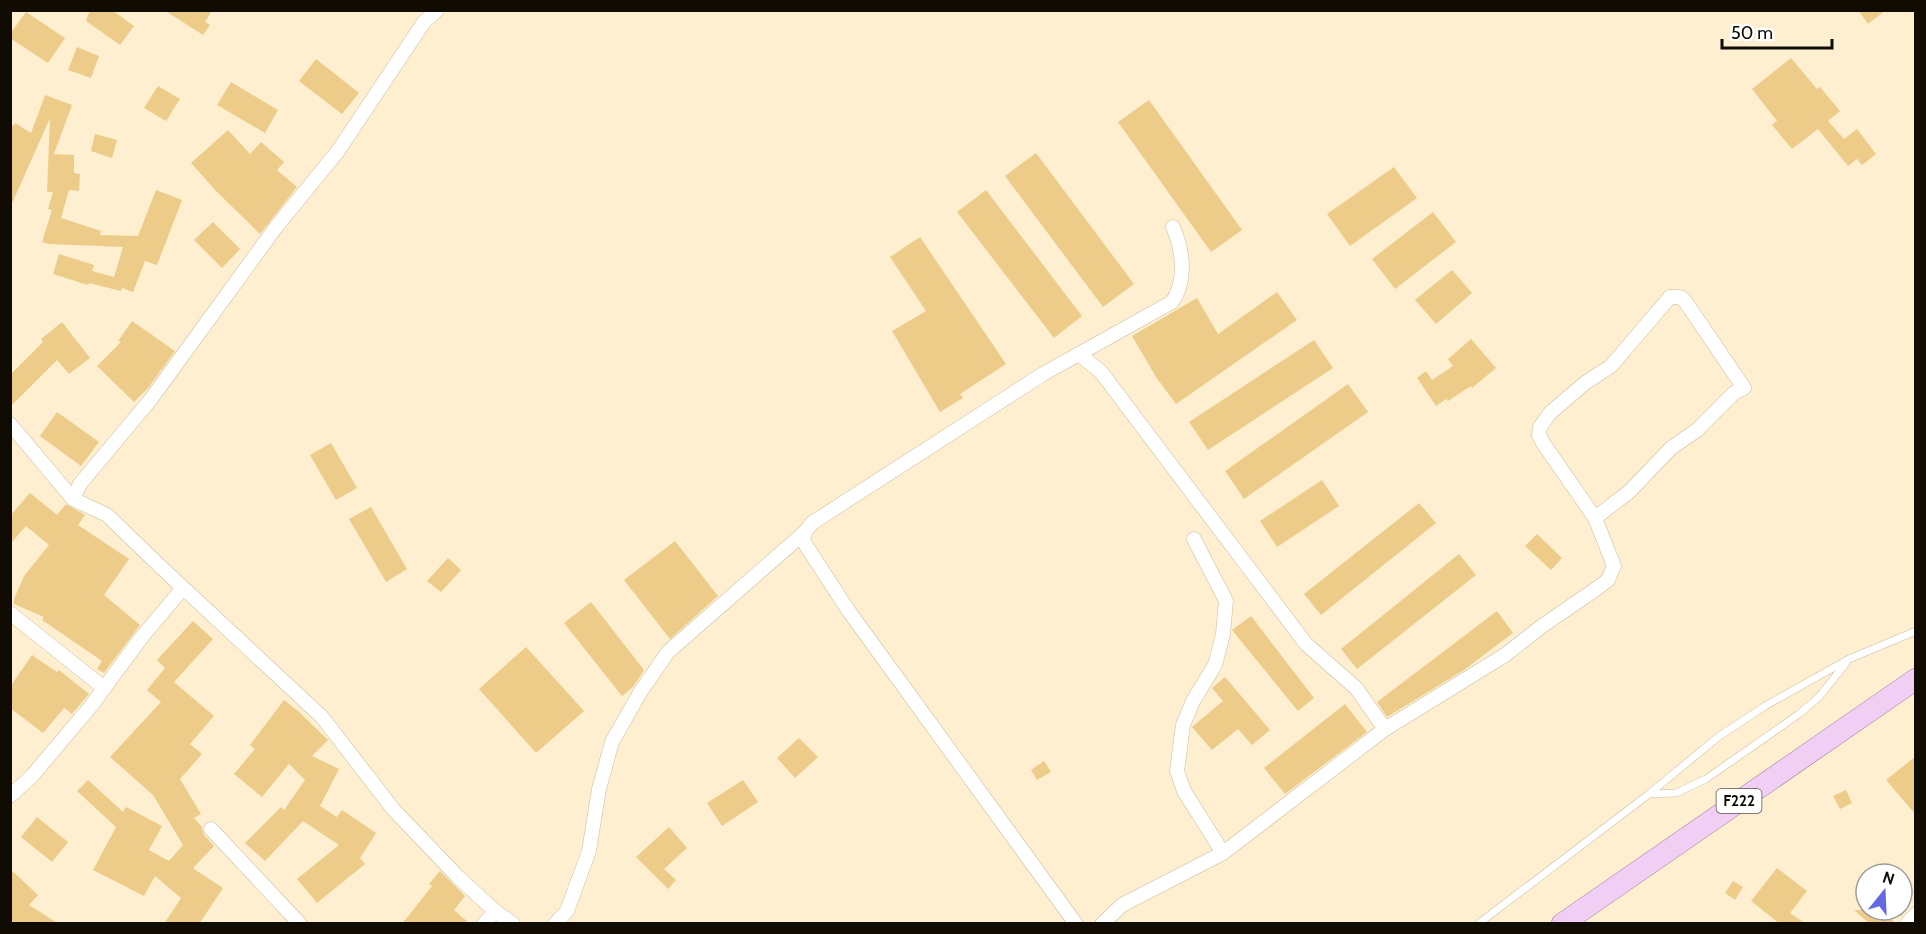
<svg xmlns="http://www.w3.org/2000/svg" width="1926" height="934" font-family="Cabin,sans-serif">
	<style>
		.building { fill: #eccc88 }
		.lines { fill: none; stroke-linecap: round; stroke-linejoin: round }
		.lane-casing { stroke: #cabc9e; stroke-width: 8 }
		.street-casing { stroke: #cabc9e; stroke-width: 15 }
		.primary-casing { stroke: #9c749a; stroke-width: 22 }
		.lane { stroke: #fff; stroke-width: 7 }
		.street { stroke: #fff; stroke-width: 14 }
		.primary { stroke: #f1cef3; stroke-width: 21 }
		.labels { text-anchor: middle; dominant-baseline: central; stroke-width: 6; stroke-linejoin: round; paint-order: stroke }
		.shield { fill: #fff; stroke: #58544f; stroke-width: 1.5 }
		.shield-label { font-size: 15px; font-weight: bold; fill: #100b03 }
	</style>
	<rect width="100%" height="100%" fill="#feefd0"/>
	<g class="building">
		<polygon points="90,10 112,10 134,26 120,45 86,21"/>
		<polygon points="164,10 212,10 205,22 210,25 203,35"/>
		<polygon points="1858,10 1886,10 1868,24"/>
		<polygon points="26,12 65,38 48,63 10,38 10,34"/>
		<polygon points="77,47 99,56 91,78 68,70"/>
		<polygon points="1791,58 1817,89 1820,87 1840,111 1828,121 1844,139 1857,129 1876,154 1862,165 1857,159 1848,166 1818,129 1792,149 1772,125 1777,121 1752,89"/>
		<polygon points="316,59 359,93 342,114 299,81"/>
		<polygon points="231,82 278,110 265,133 217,105"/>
		<polygon points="158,86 180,99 166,121 144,108"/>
		<polygon points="45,95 72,105 54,154 74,155 74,173 80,174 79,191 69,190 61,218 101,231 100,235 138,236 156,190 182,200 157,265 145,261 133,292 122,288 121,291 89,283 88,285 53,274 59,254 94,265 92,271 114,277 123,247 49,244 42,242 52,210 48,209 53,192 47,192 50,118 10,208 10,123 14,126 15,123 31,133"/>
		<polygon points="1149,100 1242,230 1211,252 1118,122"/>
		<polygon points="228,130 250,154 261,142 284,162 277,170 297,187 260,234 217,192 191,163"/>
		<polygon points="95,134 117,140 112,158 91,151"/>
		<polygon points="1036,153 1134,284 1103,307 1005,176"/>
		<polygon points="1394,167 1417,198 1350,246 1327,214"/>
		<polygon points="986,190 1082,316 1054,338 957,212"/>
		<polygon points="1433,212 1456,242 1395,289 1372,259"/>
		<polygon points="213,222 240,249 222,268 194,240"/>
		<polygon points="920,237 1006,364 960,394 963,398 940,412 892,331 926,311 890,257"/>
		<polygon points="1452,270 1472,293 1436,324 1415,300"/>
		<polygon points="1277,292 1297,320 1176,404 1156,377 1132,336 1197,298 1218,334"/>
		<polygon points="132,321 175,351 148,388 134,402 97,366 121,342 118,341"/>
		<polygon points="62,322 90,358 69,374 57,360 10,407 10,375 43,342 41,339"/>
		<polygon points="1471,339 1496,368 1472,388 1471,386 1448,401 1446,399 1436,406 1417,378 1426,371 1432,380 1453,366 1448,359"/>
		<polygon points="1314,340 1333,368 1208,450 1189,422"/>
		<polygon points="1348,384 1368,412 1244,499 1225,471"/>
		<polygon points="57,412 99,442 81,466 40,436"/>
		<polygon points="331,443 357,488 336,500 310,455"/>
		<polygon points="1322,480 1339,506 1277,547 1260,521"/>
		<polygon points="30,493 57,515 66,504 85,515 78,525 129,559 104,595 140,625 104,673 97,669 102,661 42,620 44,617 14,604 14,599 24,576 49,545 26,526 10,544 10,516"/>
		<polygon points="1419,503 1436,523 1321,615 1304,594"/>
		<polygon points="371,507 407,569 386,582 349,519"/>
		<polygon points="1537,534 1562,558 1551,570 1525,546"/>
		<polygon points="675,541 718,596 670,639 624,580"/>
		<polygon points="1459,554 1476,575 1357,669 1341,649"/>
		<polygon points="448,558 461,570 441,592 427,581"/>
		<polygon points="591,602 644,670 633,687 622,696 564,623"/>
		<polygon points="1497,611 1513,633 1464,670 1387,717 1377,702"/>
		<polygon points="1251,616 1314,698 1298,711 1232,630"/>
		<polygon points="193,621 213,639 174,682 214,716 190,744 202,754 180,779 201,814 194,818 202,827 204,835 214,846 194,867 194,869 223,888 199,924 164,924 181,898 155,876 144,896 93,870 116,827 77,791 88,780 123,812 126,807 162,826 149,850 169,861 183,845 153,795 110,757 161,702 147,690 165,668 157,660"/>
		<polygon points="526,647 584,711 536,753 479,689"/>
		<polygon points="32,655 57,672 59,670 89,694 72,714 64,708 43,733 10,708 10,687"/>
		<polygon points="1225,677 1270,730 1252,745 1238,729 1212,750 1192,727 1223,701 1212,688"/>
		<polygon points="284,700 298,711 328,740 312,756 339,769 320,806 337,817 342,810 376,833 360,858 365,864 317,903 297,879 339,845 303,821 265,861 245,843 281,807 284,810 305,780 289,764 262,797 234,774 255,749 250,745"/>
		<polygon points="1345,704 1367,732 1285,794 1264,768"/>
		<polygon points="799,738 818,757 795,778 777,758"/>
		<polygon points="1916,756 1916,815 1886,780"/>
		<polygon points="1044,761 1051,772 1037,780 1031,770"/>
		<polygon points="743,780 758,802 722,826 707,803"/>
		<polygon points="1846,790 1852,803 1840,809 1833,796"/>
		<polygon points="37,817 68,842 52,862 21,837"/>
		<polygon points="669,827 687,848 664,869 676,880 668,889 636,857"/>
		<polygon points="1777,868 1807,891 1790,913 1806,924 1780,924 1751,901"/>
		<polygon points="10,869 38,895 29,905 59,924 10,924"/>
		<polygon points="440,871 465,896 454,910 470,924 402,924 432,886 429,884"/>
		<polygon points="1733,881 1743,887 1735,900 1725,893"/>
		<polygon points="1854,910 1881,910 1896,924 1870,924"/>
	</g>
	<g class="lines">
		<defs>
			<g id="lane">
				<polyline points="1649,794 1676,793 1706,779 1799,714 1819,697 1846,663"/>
				<polyline points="1478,924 1649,794 1718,737 1765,706 1849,659 1916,631"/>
			</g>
			<g id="street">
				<polyline points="1079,354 1101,372 1306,644 1356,688 1385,729"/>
				<polyline points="10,424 73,499 107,515 164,570 322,717 393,809 458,877 495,911 513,924"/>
				<polyline points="73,499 80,484 151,399 276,227 338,151 424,22 437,10"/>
				<polyline points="805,532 803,538 805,544 848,610 1076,924"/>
				<polyline points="1194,539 1226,601 1223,634 1215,665 1193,701 1183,725 1177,771 1184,791 1223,853"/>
				<polyline points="10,613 104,688"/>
				<polyline points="10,796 32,776 91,706 141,638 183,588"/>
				<polyline points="211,829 300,924"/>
				<polyline points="484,924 495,911"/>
				<path d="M555 924 567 911 589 851 599 789 612 742 641 691 668 652 805 532 812 523 1043 374 1172 302C1187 281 1183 250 1173 227"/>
				<polyline points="1102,924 1122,905 1223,853 1385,729 1505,655 1542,626 1596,589 1608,580 1614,566 1595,518 1543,443 1539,435 1540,427 1550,413 1585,383 1611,366 1670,297 1680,297 1685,301 1744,388 1734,393 1697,430 1671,448 1630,491 1595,518"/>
				<polyline points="1907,924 1916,914"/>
			</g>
			<polyline id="primary" points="1562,924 1916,679"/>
		</defs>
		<use href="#lane" class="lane-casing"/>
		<use href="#street" class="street-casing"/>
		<use href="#primary" class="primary-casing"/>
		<use href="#lane" class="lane"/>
		<use href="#street" class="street"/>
		<use href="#primary" class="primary"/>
	</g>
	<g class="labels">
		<rect class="shield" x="1716.5" y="789" width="45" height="24" rx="4.5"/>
		<g class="shield-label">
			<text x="1739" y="801">F222</text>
		</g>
	</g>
	<rect width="1926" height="934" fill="none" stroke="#100b03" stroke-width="24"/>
	<g transform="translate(1884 892) rotate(18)"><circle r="28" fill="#ffffff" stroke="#9f9d9a" stroke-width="1.5"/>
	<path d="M0-4.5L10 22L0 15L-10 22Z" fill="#6269e1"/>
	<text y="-9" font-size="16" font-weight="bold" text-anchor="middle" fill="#100b03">N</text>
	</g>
	<path d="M1722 39v9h110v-9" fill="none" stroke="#100b03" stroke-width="3"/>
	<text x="1731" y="39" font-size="18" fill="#100b03" stroke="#ffffff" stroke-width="4.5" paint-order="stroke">50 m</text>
</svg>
